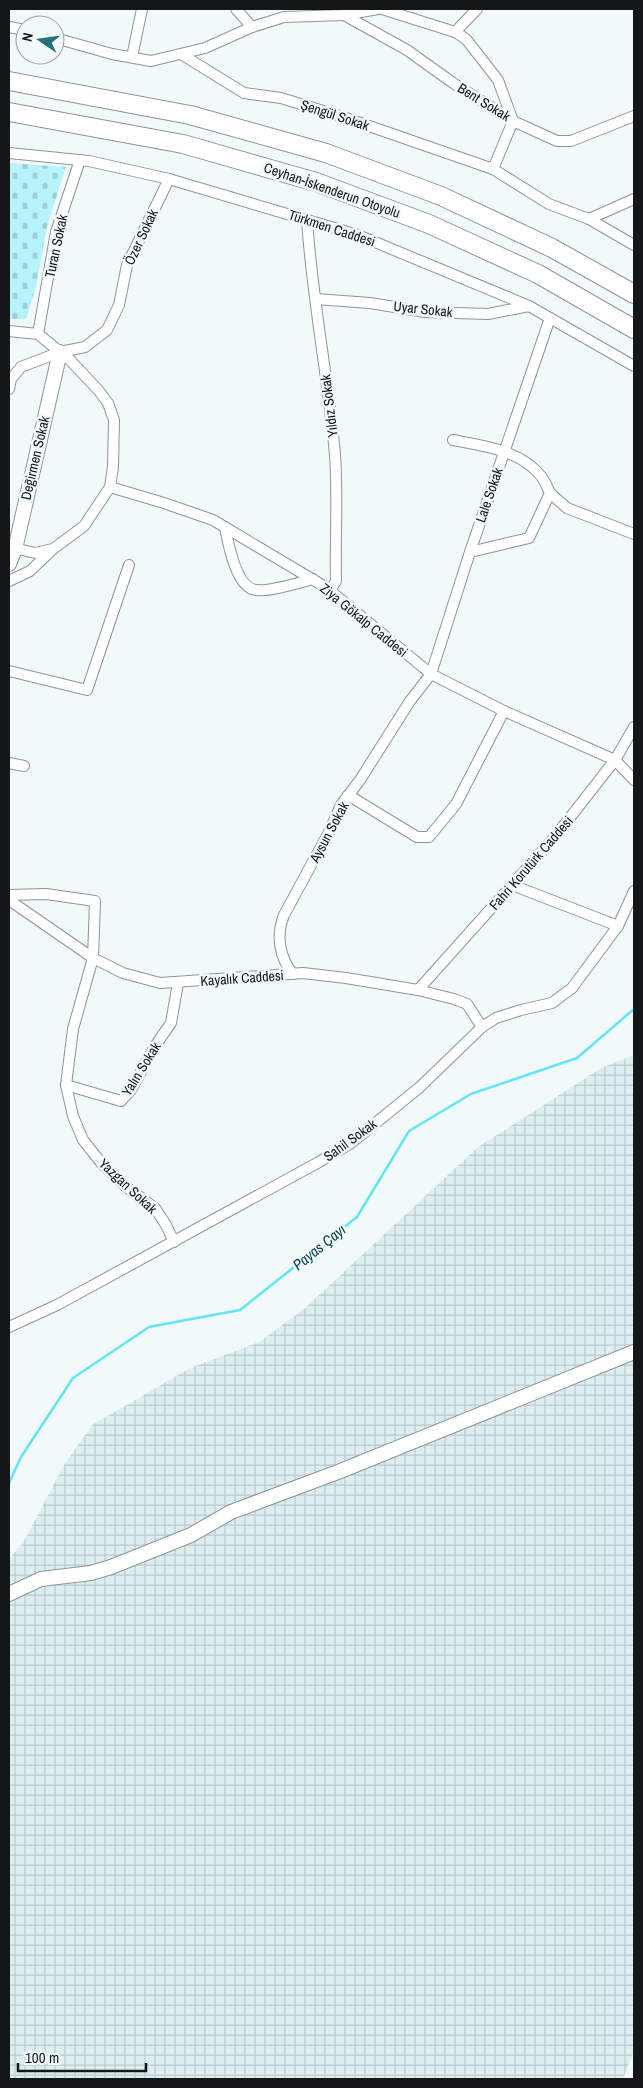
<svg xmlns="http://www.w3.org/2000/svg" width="643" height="2088" font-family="'Archivo Narrow',sans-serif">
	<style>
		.industrial { fill: url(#industrial-grid) }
		.cemetery { fill: url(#cemetery-stones) }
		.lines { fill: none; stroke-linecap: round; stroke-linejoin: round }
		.stream { stroke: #64e5f4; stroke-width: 2.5 }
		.street-casing { stroke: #8e9596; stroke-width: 12 }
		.secondary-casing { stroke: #8e9596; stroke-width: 16 }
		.highway-casing { stroke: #8e9596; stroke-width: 20 }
		.street { stroke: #fff; stroke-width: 10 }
		.secondary { stroke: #fff; stroke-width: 14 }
		.highway { stroke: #fff; stroke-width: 18 }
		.labels { text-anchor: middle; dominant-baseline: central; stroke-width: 5; stroke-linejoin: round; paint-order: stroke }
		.street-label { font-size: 14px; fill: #141717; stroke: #f1f9fa }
		.water-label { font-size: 15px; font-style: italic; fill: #07444b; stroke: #f1f9fa }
	</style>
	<defs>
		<pattern id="industrial-grid" width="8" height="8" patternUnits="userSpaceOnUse" patternTransform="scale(1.25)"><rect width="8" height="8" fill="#ddeef0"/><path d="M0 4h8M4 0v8" fill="none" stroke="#bdcbcd"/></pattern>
		<pattern id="cemetery-stones" width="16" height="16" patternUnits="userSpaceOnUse" patternTransform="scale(1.25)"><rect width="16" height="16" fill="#b7f3fa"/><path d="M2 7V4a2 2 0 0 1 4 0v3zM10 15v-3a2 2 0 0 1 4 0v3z" fill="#9cd0d6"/></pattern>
	</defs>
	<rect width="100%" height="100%" fill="#f1f9fa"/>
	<polygon class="industrial" points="634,1055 634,2051 623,2079 9,2079 9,1559 23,1543 64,1465 92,1425 190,1368 259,1342 304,1309 478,1147 603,1067"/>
	<polygon class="cemetery" points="9,163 66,167 47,227 36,287 26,319 9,319"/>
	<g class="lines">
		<polyline class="stream" points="9,1483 21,1457 73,1378 149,1327 240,1310 357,1217 409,1131 471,1094 577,1058 634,1009"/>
		<defs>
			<g id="street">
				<polyline points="236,9 252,27"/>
				<polyline points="382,9 455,32 466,39 498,80 513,121 493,169 549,204 589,219 634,245"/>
				<polyline points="344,15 407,50 453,83 513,121 557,141 571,141 634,116"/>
				<polyline points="9,27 25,30"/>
				<polyline points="455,32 477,9"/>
				<polyline points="55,38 112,54 151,61 205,48 252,27 284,17 344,15 378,9"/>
				<polyline points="181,54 244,93 281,98 346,118 493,169"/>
				<polyline points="132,57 142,9"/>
				<polyline points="9,153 89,161 169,179 358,235 529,306 634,366"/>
				<polyline points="589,219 634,199"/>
				<path d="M307 220C312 298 328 376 335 455 338 496 335 539 336 581L330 591"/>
				<polyline points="316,299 370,303 425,312 488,314 529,306"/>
				<polyline points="9,331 38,334 70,360 99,391 108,403 114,420 113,467 110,487 84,526 53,549 35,553 10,547"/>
				<polyline points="38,334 56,232 80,160"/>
				<polyline points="9,389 11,379 21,367 60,352 85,347 107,330 119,305 127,265 169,179"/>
				<path d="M453 440C484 446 520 450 541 476 545 481 547 487 550 493L529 538 470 552"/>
				<polyline points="110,487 164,503 213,520 327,588 431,674 504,711 615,760 634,780"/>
				<polyline points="550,493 567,508 634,534"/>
				<path d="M225 527C228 543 236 588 256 590 270 592 298 583 313 579"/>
				<polyline points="9,581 30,571 52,550"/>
				<polyline points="9,671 87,690 129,565"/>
				<polyline points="9,763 24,766"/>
				<polyline points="348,795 417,837 429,837 456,804 504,711"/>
				<polyline points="512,885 618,926"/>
				<polyline points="9,895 46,894 95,901 93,958 73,1029 66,1085 73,1116 83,1140 102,1164 125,1186 155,1208 166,1225 174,1242"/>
				<polyline points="9,900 93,958 123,973 160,983 303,973 346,978 418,990 454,999 467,1004 482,1027"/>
				<path d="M293 974C279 957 276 935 284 915L328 834 341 805 360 780 410 701 431 674 470 552 550 318"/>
				<polyline points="418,990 554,838 615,760 634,727"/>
				<polyline points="66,1085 121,1101 131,1090 155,1046 171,1023 178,983"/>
				<polyline points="9,1327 57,1305 319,1162 351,1143 420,1087 482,1027 496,1018 521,1010 552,1003 572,988 618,926 634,891"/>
			</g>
			<g id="secondary">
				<polyline points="9,564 15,549 60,352"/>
				<polyline points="9,1594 41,1579 91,1573 111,1567 191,1535 231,1512 338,1472 634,1352"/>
			</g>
			<g id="highway">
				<polyline points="9,81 190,115 326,153 441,196 552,248 634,294"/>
				<polyline points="9,112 183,144 316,182 429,224 538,274 634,329"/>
			</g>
		</defs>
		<use href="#street" class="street-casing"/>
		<use href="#secondary" class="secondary-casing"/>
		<use href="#highway" class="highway-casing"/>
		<use href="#street" class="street"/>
		<use href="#secondary" class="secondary"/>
		<use href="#highway" class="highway"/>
	</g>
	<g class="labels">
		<g class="street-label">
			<text transform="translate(484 102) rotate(32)">Bent Sokak</text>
			<text transform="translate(335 115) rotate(18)">Şengül Sokak</text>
			<text transform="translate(332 190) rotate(19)">Ceyhan-İskenderun Otoyolu</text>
			<text transform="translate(332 228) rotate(18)">Türkmen Caddesi</text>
			<text transform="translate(141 237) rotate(-65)">Özer Sokak</text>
			<text transform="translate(56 246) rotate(-78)">Turan Sokak</text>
			<text transform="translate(423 309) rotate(6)">Uyar Sokak</text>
			<text transform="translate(329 406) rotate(-97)">Yıldız Sokak</text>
			<text transform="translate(35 458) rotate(-77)">Değirmen Sokak</text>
			<text transform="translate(489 495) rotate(-71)">Lale Sokak</text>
			<text transform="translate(364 620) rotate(39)">Ziya Gökalp Caddesi</text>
			<text transform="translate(329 832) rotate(-62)">Aysun Sokak</text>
			<text transform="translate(531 863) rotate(-49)">Fahri Korutürk Caddesi</text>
			<text transform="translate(242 978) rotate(-4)">Kayalık Caddesi</text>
			<text transform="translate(141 1069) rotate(-58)">Yalın Sokak</text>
			<text transform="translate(350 1140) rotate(-36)">Sahil Sokak</text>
			<text transform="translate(128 1186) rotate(43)">Yazgan Sokak</text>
		</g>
		<g class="water-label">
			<text transform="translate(319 1247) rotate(-39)">Payas Çayı</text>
		</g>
	</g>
	<rect width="643" height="2088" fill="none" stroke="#141717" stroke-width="20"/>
	<g transform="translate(40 40) rotate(283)"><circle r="24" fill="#f1f9fa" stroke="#999f9f"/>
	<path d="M0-4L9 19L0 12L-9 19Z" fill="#266f78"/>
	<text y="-8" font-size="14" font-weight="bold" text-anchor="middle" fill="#141717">N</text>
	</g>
	<path d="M18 2063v8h128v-8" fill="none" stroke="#141717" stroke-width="2.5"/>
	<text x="25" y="2063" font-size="15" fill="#141717" stroke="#f1f9fa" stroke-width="4" paint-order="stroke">100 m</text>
</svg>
